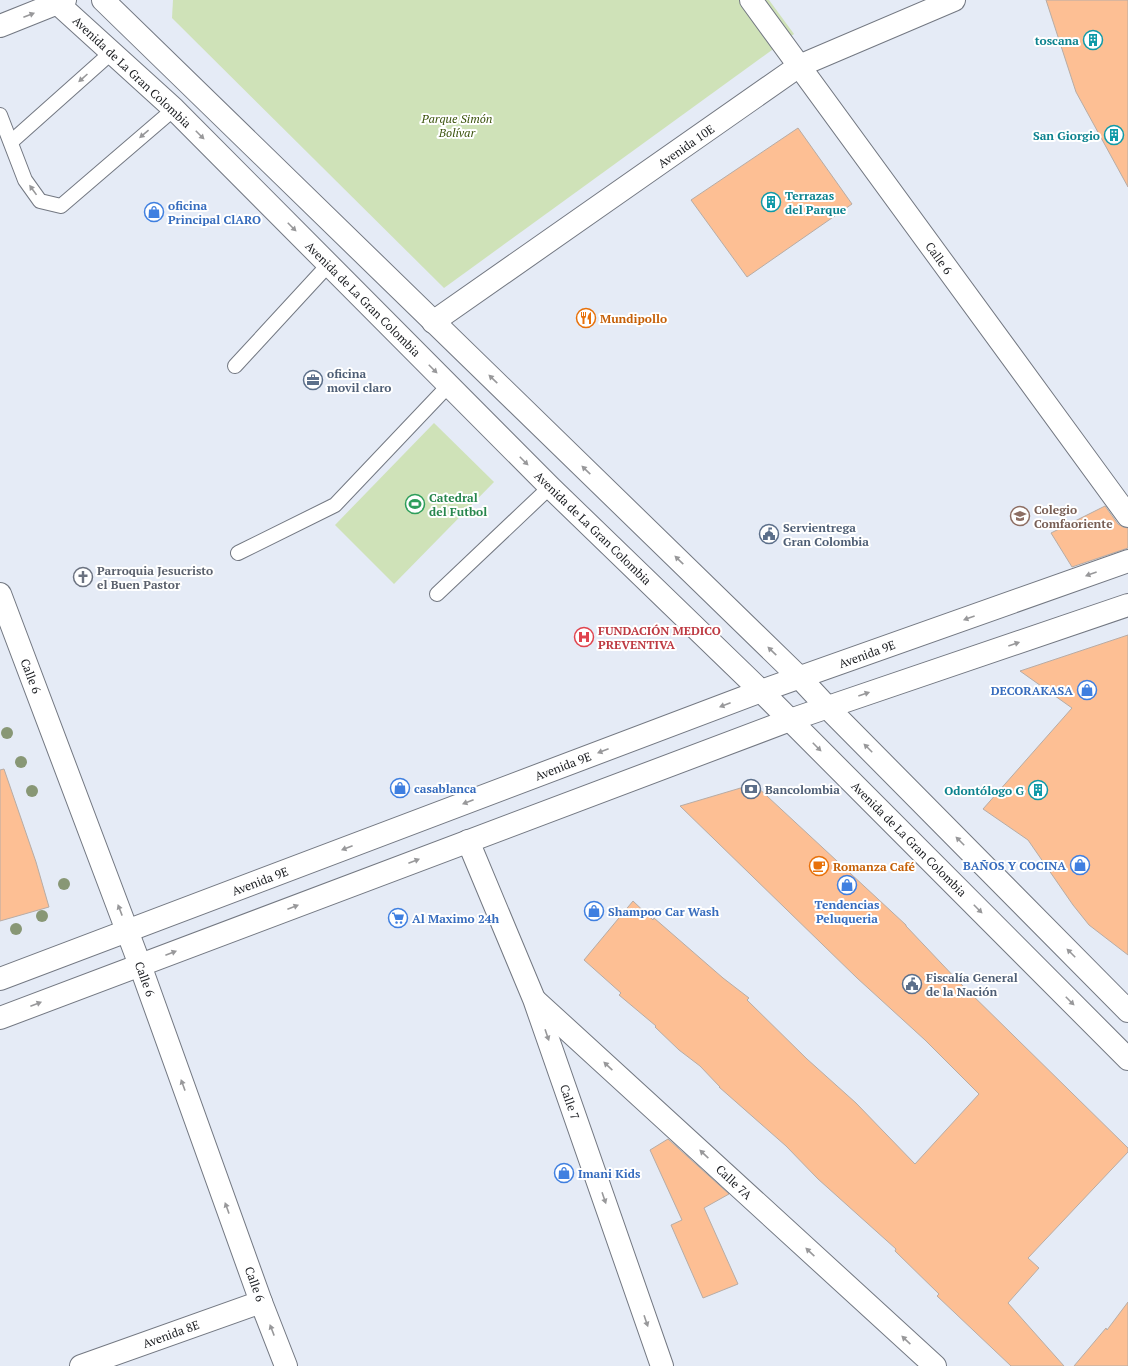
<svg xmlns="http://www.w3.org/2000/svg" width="1128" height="1366" font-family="'PT Serif',serif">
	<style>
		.green { fill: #cfe2b8 }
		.building { fill: #fdbf94; stroke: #b7aca5 }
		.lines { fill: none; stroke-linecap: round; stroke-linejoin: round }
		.service-casing { stroke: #737882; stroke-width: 16 }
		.minor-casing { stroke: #737882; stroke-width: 24 }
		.tertiary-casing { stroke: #737882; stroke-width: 24 }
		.service { stroke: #fff; stroke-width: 14 }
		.minor { stroke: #fff; stroke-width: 22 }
		.tertiary { stroke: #fff; stroke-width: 22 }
		.tree { fill: #889775 }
		.oneway { fill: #98989a }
		.labels { text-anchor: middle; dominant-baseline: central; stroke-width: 4; stroke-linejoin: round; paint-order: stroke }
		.culture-label { font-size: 12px; font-weight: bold; fill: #0d838f; stroke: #fff; text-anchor: end }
		.street-label { font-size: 12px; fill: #191b1f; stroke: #fff }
		.park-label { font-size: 12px; font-style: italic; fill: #3b530c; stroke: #fff }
		.shop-label { font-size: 12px; font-weight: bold; fill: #366cbe; stroke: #fff; text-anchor: start }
		.food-label { font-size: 12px; font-weight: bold; fill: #c56008; stroke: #fff; text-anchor: start }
		.service-label { font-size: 12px; font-weight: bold; fill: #4e5e75; stroke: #fff; text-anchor: start }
		.leisure-label { font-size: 12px; font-weight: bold; fill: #27864d; stroke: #fff; text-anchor: start }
		.education-label { font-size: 12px; font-weight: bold; fill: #785e54; stroke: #fff; text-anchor: start }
		.worship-label { font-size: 12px; font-weight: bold; fill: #5b616d; stroke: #fff; text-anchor: start }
		.health-label { font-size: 12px; font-weight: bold; fill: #be3a42; stroke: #fff; text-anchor: start }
	</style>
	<rect width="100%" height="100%" fill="#e5ebf6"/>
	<g class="green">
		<polygon points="173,0 769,0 794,34 444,288 172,18"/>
		<polygon points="434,423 494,482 394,584 335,525"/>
	</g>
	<g class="building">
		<polygon points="1046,0 1128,0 1128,187 1076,92"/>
		<polygon points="798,128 852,204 747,277 691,200"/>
		<polygon points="1105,506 1118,524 1123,527 1128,528 1128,548 1072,567 1051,533"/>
		<polygon points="1128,635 1128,955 1089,925 1073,905 1028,840 983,809 1072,708 1020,671"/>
		<polygon points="4,769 36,862 49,907 0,921 0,770"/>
		<polygon points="754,784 906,925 906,926 959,982 1128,1148 1128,1152 1028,1258 1039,1268 1008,1303 1064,1366 1011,1366 937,1296 939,1294 895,1251 896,1249 818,1179 786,1146 719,1087 720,1087 700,1066 679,1050 655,1027 656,1026 619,995 621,993 584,960 633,901 653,920 654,918 723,978 749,998 747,1000 807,1059 856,1103 915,1164 979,1094 925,1040 857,978 680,806"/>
		<polygon points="668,1139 729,1194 704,1208 738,1284 703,1298 671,1225 682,1220 650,1150"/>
		<polygon points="1128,1302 1128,1366 1074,1366 1106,1328 1107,1330"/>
	</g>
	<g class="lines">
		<defs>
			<g id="service">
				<polyline points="0,115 25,180 40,201 61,206 174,109"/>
				<polyline points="11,142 112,52"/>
				<polyline points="235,366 329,264"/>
				<polyline points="238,553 335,505 449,385"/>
				<polyline points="437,594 550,487"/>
			</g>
			<g id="minor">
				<polyline points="751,0 1128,516"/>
				<polyline points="433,322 799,66 954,0"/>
				<polyline points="0,594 140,965 261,1302 286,1366"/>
				<polyline points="468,841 534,999 662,1366"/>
				<polyline points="536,1001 935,1366"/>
				<polyline points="81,1366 261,1302"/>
			</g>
			<g id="tertiary">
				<polyline points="54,0 174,109 550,487 761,691 1128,1059"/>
				<polyline points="103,0 800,678 827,707 1128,1011"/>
				<polyline points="0,26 65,0"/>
				<polyline points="0,979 761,691 1128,561"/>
				<polyline points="0,1018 790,720 1128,605"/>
			</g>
		</defs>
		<use href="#service" class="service-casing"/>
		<use href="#minor" class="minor-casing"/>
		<use href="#tertiary" class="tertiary-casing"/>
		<use href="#service" class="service"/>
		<use href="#minor" class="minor"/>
		<use href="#tertiary" class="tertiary"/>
	</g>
	<g class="tree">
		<circle cx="7" cy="733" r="6"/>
		<circle cx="21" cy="762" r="6"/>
		<circle cx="32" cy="791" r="6"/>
		<circle cx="64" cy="884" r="6"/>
		<circle cx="42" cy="916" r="6"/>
		<circle cx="16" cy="929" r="6"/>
	</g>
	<defs><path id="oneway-solid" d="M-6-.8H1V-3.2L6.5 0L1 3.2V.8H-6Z"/></defs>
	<g class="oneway">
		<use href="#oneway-solid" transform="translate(29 15) rotate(-21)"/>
		<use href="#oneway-solid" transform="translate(83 78) rotate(138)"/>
		<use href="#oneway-solid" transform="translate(144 134) rotate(140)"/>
		<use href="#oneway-solid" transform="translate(200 135) rotate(45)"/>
		<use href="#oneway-solid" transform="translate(33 190) rotate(-126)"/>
		<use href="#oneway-solid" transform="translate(292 227) rotate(45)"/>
		<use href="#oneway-solid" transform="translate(433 369) rotate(45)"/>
		<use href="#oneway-solid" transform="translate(493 379) rotate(-136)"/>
		<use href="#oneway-solid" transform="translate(524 461) rotate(45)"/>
		<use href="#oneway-solid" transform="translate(586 470) rotate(-136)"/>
		<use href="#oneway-solid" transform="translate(679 560) rotate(-136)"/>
		<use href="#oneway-solid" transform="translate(1091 574) rotate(160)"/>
		<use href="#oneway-solid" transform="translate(969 618) rotate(160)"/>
		<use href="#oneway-solid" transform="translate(1014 644) rotate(-19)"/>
		<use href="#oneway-solid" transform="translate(772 651) rotate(-136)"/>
		<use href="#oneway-solid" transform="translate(864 694) rotate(-19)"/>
		<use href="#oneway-solid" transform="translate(725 705) rotate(159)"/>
		<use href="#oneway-solid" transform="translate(817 747) rotate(45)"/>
		<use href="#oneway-solid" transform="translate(868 748) rotate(-135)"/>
		<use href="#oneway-solid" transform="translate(603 751) rotate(159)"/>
		<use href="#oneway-solid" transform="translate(468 802) rotate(159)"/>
		<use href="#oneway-solid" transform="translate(960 841) rotate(-135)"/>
		<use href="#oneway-solid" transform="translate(347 848) rotate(159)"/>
		<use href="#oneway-solid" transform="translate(414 861) rotate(-21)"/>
		<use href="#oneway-solid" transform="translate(293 907) rotate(-21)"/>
		<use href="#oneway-solid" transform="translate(978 909) rotate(45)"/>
		<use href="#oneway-solid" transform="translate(120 910) rotate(-111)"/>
		<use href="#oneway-solid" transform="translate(171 953) rotate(-21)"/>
		<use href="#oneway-solid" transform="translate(1071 953) rotate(-135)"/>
		<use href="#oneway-solid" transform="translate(1070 1001) rotate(45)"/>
		<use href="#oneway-solid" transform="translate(36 1004) rotate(-21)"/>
		<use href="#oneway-solid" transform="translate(547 1035) rotate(71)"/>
		<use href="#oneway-solid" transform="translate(608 1066) rotate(-137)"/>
		<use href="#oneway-solid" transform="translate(183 1085) rotate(-110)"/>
		<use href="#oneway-solid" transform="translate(704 1154) rotate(-137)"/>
		<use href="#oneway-solid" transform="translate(604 1198) rotate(71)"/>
		<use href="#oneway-solid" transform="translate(227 1208) rotate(-110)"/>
		<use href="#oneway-solid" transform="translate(810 1252) rotate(-137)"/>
		<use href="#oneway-solid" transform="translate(646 1321) rotate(71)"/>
		<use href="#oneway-solid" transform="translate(272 1330) rotate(-111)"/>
		<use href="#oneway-solid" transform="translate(906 1340) rotate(-137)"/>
	</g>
	<defs>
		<symbol id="building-ring" viewBox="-11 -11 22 22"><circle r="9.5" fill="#fff" stroke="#0f9aa8" stroke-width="1.5"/><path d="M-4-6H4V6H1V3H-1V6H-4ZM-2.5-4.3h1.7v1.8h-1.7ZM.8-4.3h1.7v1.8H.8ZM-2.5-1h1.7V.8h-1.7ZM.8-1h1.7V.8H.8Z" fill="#0f9aa8"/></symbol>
		<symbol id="shop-ring" viewBox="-11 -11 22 22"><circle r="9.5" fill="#fff" stroke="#3f7fe0" stroke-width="1.5"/><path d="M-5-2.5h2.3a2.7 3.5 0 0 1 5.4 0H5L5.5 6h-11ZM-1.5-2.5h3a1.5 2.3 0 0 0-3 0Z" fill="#3f7fe0"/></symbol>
		<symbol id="restaurant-ring" viewBox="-11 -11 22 22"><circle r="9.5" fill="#fff" stroke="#e8710a" stroke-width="1.5"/><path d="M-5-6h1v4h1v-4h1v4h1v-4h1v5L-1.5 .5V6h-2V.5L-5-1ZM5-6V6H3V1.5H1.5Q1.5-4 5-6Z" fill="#e8710a"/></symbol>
		<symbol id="office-ring" viewBox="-11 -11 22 22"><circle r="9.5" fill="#fff" stroke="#5c6f8a" stroke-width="1.5"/><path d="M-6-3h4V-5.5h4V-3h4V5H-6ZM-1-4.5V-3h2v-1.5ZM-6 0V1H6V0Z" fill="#5c6f8a"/></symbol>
		<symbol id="stadium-ring" viewBox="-11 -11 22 22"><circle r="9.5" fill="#fff" stroke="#2e9e5b" stroke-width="1.5"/><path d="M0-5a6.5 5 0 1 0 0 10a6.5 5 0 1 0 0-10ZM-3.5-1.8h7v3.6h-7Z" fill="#2e9e5b"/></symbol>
		<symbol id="school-ring" viewBox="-11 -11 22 22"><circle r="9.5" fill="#fff" stroke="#8d6e63" stroke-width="1.5"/><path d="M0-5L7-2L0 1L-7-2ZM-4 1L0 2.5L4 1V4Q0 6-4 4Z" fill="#8d6e63"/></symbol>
		<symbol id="civic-ring" viewBox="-11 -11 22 22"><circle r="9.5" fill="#fff" stroke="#5c6f8a" stroke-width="1.5"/><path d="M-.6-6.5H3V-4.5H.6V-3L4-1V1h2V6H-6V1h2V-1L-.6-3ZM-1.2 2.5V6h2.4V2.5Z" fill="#5c6f8a"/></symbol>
		<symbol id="church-ring" viewBox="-11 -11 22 22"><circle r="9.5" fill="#fff" stroke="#6b7280" stroke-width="1.5"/><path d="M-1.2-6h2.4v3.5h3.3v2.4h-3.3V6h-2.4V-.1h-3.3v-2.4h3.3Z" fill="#6b7280"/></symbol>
		<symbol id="hospital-ring" viewBox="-11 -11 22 22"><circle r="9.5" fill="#fff" stroke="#e0444e" stroke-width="1.5"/><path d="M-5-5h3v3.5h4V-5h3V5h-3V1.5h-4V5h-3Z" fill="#e0444e"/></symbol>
		<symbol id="bank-ring" viewBox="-11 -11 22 22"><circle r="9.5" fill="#fff" stroke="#5c6f8a" stroke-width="1.5"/><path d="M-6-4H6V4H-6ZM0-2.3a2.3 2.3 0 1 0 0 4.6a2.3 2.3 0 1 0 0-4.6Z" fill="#5c6f8a"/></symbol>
		<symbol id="cafe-ring" viewBox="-11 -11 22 22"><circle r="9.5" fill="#fff" stroke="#e8710a" stroke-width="1.5"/><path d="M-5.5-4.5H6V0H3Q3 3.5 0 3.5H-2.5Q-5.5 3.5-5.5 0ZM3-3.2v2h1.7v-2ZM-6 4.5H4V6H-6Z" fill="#e8710a"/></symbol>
		<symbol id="supermarket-ring" viewBox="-11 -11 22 22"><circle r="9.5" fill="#fff" stroke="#3f7fe0" stroke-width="1.5"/><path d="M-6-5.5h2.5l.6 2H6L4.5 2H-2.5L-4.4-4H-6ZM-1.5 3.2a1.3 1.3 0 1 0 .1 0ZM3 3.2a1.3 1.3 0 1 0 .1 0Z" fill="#3f7fe0"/></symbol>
	</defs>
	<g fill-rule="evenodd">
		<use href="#building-ring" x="1082" y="29" width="22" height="22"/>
		<use href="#building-ring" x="1103" y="124" width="22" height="22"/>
		<use href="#building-ring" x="760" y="191" width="22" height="22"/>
		<use href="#shop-ring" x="143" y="201" width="22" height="22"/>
		<use href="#restaurant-ring" x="575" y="307" width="22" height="22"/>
		<use href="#office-ring" x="302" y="369" width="22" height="22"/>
		<use href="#stadium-ring" x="404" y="493" width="22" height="22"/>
		<use href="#school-ring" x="1009" y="505" width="22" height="22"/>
		<use href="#civic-ring" x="758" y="523" width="22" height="22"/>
		<use href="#church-ring" x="72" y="566" width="22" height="22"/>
		<use href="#hospital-ring" x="573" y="626" width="22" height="22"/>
		<use href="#shop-ring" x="1076" y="679" width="22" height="22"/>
		<use href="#shop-ring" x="389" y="777" width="22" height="22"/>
		<use href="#bank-ring" x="740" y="778" width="22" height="22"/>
		<use href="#building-ring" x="1027" y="779" width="22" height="22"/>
		<use href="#shop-ring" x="1069" y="854" width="22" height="22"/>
		<use href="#cafe-ring" x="808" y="855" width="22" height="22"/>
		<use href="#shop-ring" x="836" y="874" width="22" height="22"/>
		<use href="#shop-ring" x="583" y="900" width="22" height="22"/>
		<use href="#supermarket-ring" x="387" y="907" width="22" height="22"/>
		<use href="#civic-ring" x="901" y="973" width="22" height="22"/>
		<use href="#shop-ring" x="553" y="1162" width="22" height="22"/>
	</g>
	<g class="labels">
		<g class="culture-label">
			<text x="1079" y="40">toscana</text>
			<text x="1100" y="135">San Giorgio</text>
			<text x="785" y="195" text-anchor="start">Terrazas<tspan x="785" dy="14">del Parque</tspan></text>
			<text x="1024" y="790">Odontólogo G</text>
		</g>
		<g class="street-label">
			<text transform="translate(132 72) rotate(43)">Avenida de La Gran Colombia</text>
			<text transform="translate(686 146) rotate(-35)">Avenida 10E</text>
			<text transform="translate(939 258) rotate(54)">Calle 6</text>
			<text transform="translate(363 299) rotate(45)">Avenida de La Gran Colombia</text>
			<text transform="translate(593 528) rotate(44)">Avenida de La Gran Colombia</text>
			<text transform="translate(867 654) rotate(-20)">Avenida 9E</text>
			<text transform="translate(31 676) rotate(69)">Calle 6</text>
			<text transform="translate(563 766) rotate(-21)">Avenida 9E</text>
			<text transform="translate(909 839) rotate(45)">Avenida de La Gran Colombia</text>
			<text transform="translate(260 881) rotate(-21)">Avenida 9E</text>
			<text transform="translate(145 979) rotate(70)">Calle 6</text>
			<text transform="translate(570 1102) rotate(71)">Calle 7</text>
			<text transform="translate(734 1182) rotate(43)">Calle 7A</text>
			<text transform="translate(255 1284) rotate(70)">Calle 6</text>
			<text transform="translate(171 1334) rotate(-20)">Avenida 8E</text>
		</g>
		<g class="park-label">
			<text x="457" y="118">Parque Simón<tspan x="457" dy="14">Bolívar</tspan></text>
		</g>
		<g class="shop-label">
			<text x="168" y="205">oficina<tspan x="168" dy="14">Principal ClARO</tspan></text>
			<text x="1073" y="690" text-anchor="end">DECORAKASA</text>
			<text x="414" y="788">casablanca</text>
			<text x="1066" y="865" text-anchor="end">BAÑOS Y COCINA</text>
			<text x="847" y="904" text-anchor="middle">Tendencias<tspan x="847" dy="14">Peluqueria</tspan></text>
			<text x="608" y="911">Shampoo Car Wash</text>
			<text x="412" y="918">Al Maximo 24h</text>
			<text x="578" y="1173">Imani Kids</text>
		</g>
		<g class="food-label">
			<text x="600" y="318">Mundipollo</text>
			<text x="833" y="866">Romanza Café</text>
		</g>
		<g class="service-label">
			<text x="327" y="373">oficina<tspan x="327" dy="14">movil claro</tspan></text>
			<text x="783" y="527">Servientrega<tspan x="783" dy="14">Gran Colombia</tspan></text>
			<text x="765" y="789">Bancolombia</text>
			<text x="926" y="977">Fiscalía General<tspan x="926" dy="14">de la Nación</tspan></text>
		</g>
		<g class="leisure-label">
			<text x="429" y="497">Catedral<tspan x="429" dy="14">del Futbol</tspan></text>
		</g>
		<g class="education-label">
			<text x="1034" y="509">Colegio<tspan x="1034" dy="14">Comfaoriente</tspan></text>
		</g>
		<g class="worship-label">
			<text x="97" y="570">Parroquia Jesucristo<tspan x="97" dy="14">el Buen Pastor</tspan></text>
		</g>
		<g class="health-label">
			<text x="598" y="630">FUNDACIÓN MEDICO<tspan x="598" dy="14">PREVENTIVA</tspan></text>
		</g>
	</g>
</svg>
